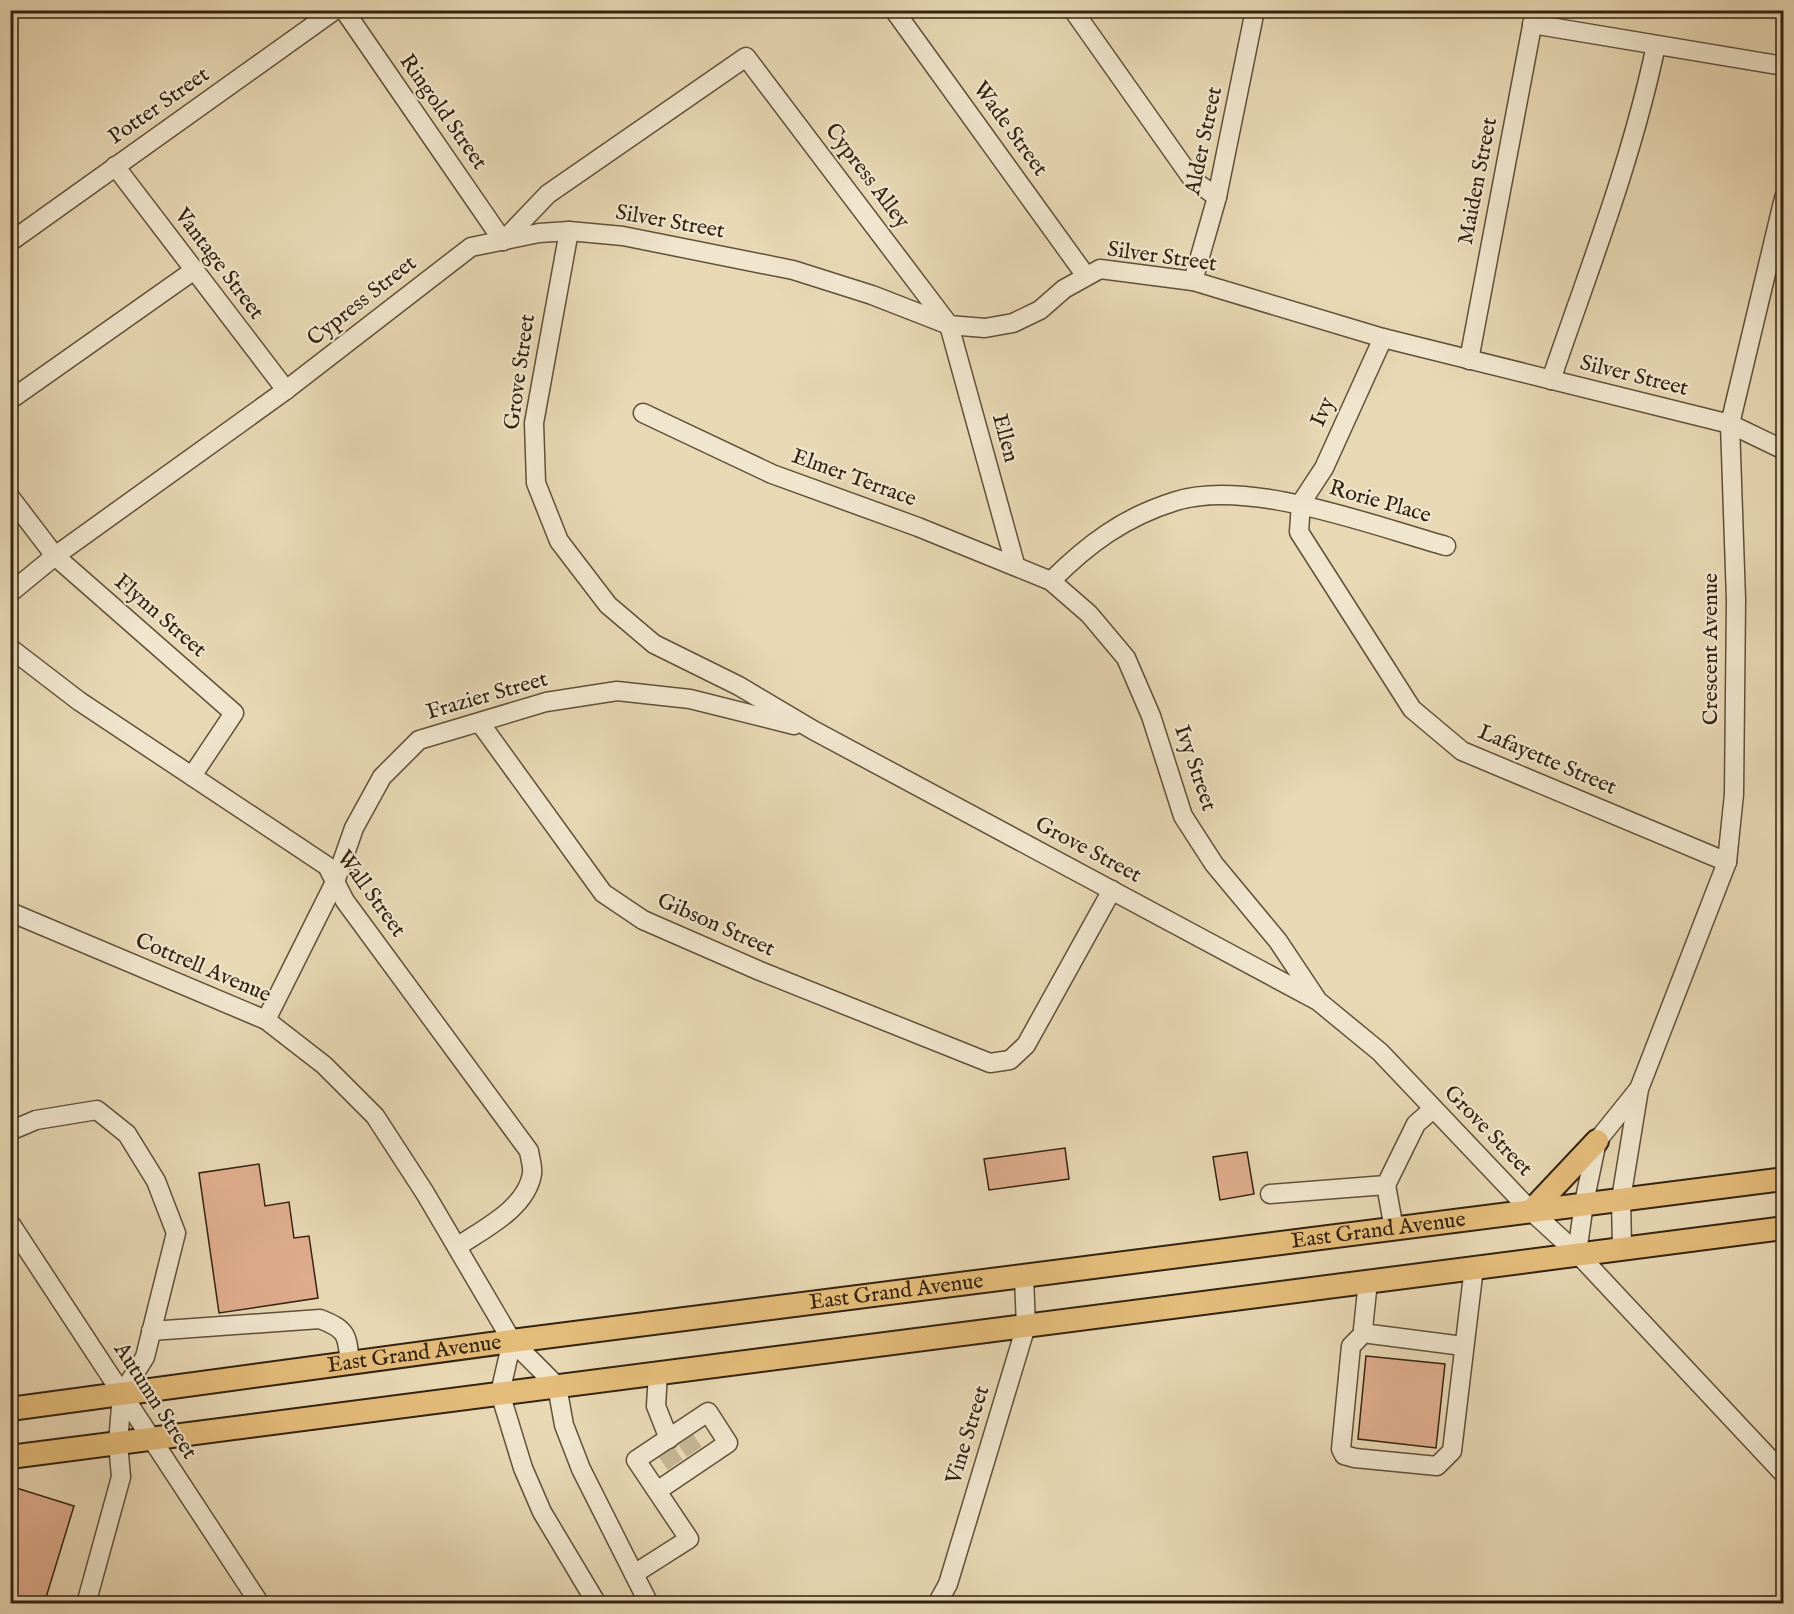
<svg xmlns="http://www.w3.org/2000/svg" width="1794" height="1614" font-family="'IM FELL English',serif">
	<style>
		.building { fill: #e0ae8e; stroke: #321; stroke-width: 1.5 }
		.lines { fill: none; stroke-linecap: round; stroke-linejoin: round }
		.minor-tunnel { stroke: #c4b493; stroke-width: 18; stroke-dasharray: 18 9; stroke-linecap: butt }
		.minor-casing { stroke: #60503a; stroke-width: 21 }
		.major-casing { stroke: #321; stroke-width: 26 }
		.minor { stroke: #f0e6ce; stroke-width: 18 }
		.major { stroke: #e4bc7a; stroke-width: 22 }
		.labels { text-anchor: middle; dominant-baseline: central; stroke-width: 4.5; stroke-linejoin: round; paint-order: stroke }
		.street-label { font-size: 22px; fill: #321; stroke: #f0e6ce }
	</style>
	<rect width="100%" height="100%" fill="#e8d8b4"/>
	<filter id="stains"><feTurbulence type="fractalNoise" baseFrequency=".00333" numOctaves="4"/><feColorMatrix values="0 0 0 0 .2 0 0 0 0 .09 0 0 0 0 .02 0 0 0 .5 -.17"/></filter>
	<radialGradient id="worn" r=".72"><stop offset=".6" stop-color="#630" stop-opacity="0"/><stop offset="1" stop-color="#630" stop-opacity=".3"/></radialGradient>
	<g class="building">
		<polygon points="1065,1148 1069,1179 989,1190 984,1159"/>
		<polygon points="1247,1152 1254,1194 1220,1200 1213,1157"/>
		<polygon points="259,1164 265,1206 289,1202 294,1238 309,1236 318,1298 219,1313 199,1173"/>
		<polygon points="1366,1356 1445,1364 1436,1448 1358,1439"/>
		<polygon points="10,1486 74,1506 44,1604 10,1604"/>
	</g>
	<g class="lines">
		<g class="minor-tunnel">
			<polyline points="684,1437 695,1453"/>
			<polyline points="665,1450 676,1466"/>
		</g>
		<defs>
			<g id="minor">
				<polyline points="344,10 503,241"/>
				<polyline points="894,10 1086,276"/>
				<polyline points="1073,10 1193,180 1217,197"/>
				<polyline points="1532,24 1784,66"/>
				<polyline points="115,166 286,390"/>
				<polyline points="569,231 534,423 536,483 559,541 608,605 654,644 739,686 813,730 1318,1001 1380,1052 1531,1211 1577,1253 1784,1474"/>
				<polyline points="503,241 548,194 746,57 949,325 1015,564"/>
				<polyline points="10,242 335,10"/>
				<polyline points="1193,281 1217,197 1255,10"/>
				<polyline points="1383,338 1324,468 1301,503 1299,532 1412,709 1462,751 1727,862"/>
				<polyline points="1469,360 1535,10"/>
				<path d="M1551 380C1589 269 1632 160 1656 45"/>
				<polyline points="10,400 193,271"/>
				<polyline points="643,413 772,474 918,527 1051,581 1089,614 1126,658 1151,716 1183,816 1214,864 1278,941 1316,998"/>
				<polyline points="10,497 55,556 234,713 192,776"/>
				<path d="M1051 581C1088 544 1124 517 1176 501 1249 478 1374 526 1446 546"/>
				<polyline points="10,593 55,556 286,390 471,247 539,233 569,231 623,236 793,270 872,295 949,325 985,328 1013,323 1040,310 1064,289 1100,269 1193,281 1383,338 1730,424 1784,450"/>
				<path d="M10 648 79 701 327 866 345 901 529 1151C530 1158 533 1167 532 1174 526 1209 483 1229 457 1247"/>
				<polyline points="480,723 603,893 643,920 760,971 990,1063 1010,1060 1026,1045 1112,890"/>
				<polyline points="10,912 266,1020 324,1065 375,1116 425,1193 512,1341 557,1386 564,1425 581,1469 649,1604"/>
				<polyline points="266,1020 335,882 354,828 382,777 419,740 546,702 617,691 690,699 794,725"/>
				<polyline points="10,1131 36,1120 97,1110 127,1134 156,1181 176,1233 145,1357 122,1394 118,1443 121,1477 86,1604"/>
				<polyline points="1386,1185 1394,1229"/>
				<polyline points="1270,1194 1386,1185 1416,1124 1433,1109"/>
				<polyline points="10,1223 260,1604"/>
				<polyline points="1622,1248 1621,1199 1639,1089 1727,862 1734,794 1736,600 1730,424 1784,198"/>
				<polyline points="1577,1253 1584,1203 1597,1141 1638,1090"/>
				<polyline points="1368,1281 1363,1329 1370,1334 1463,1346"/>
				<path d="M151 1331 320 1319C348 1330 347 1335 350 1364"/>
				<polyline points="1366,1331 1351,1346 1341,1449 1344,1455 1355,1458 1437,1466 1452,1451 1474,1267"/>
				<polyline points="512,1341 500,1393 523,1468 542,1512 597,1604"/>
				<polyline points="658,1373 656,1406 669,1439"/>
				<polyline points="634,1574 689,1539 636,1460 708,1412 728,1443 657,1491"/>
				<polyline points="937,1604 948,1584 1026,1326 1024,1278"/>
			</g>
			<g id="major">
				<polyline points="1531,1211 1597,1141"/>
				<path id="s1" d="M10 1409 512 1341 1784 1179"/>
				<polyline points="10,1457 1784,1228"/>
			</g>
		</defs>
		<use href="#minor" class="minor-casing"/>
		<use href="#major" class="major-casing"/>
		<use href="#minor" class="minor"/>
		<use href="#major" class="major"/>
	</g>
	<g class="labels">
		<g class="street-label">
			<text transform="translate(159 106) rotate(-35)">Potter Street</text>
			<text transform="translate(443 112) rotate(55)">Ringold Street</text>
			<text transform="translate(1010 129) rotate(54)">Wade Street</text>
			<text transform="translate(1204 141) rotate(-78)">Alder Street</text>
			<text transform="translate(867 176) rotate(53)">Cypress Alley</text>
			<text transform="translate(1478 181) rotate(-79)">Maiden Street</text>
			<text transform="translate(670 222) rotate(10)">Silver Street</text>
			<text transform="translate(1162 257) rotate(8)">Silver Street</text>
			<text transform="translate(219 264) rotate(53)">Vantage Street</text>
			<text transform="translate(362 301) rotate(-38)">Cypress Street</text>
			<text transform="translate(520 372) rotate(-82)">Grove Street</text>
			<text transform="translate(1634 376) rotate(14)">Silver Street</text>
			<text transform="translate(1323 412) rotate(-66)">Ivy</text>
			<text transform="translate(1005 438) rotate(75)">Ellen</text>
			<text transform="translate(854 478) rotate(20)">Elmer Terrace</text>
			<text transform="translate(1380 502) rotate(16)">Rorie Place</text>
			<text transform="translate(160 616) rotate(41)">Flynn Street</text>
			<text transform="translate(1711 649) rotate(-90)">Crescent Avenue</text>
			<text transform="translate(487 696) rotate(-16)">Frazier Street</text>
			<text transform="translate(1547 760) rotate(23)">Lafayette Street</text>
			<text transform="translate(1195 768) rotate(71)">Ivy Street</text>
			<text transform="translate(1088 850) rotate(28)">Grove Street</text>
			<text transform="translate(371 894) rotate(54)">Wall Street</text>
			<text transform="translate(716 925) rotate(24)">Gibson Street</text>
			<text transform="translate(203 968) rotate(23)">Cottrell Avenue</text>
			<text transform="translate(1488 1131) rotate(46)">Grove Street</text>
			<text stroke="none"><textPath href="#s1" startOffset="1380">East Grand Avenue</textPath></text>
			<text stroke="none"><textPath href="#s1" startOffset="894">East Grand Avenue</textPath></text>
			<text stroke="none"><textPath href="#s1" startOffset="408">East Grand Avenue</textPath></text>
			<text transform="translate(155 1401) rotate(57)">Autumn Street</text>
			<text transform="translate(968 1435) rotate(-73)">Vine Street</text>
		</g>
	</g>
	<rect width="1794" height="1614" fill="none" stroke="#e8d8b4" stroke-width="36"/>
	<rect x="12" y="12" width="1770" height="1590" fill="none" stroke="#321" stroke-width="3"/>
	<rect x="18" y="18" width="1758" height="1578" fill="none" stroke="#321" stroke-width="1.5"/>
	<rect width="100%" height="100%" filter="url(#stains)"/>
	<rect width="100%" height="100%" fill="url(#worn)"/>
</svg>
